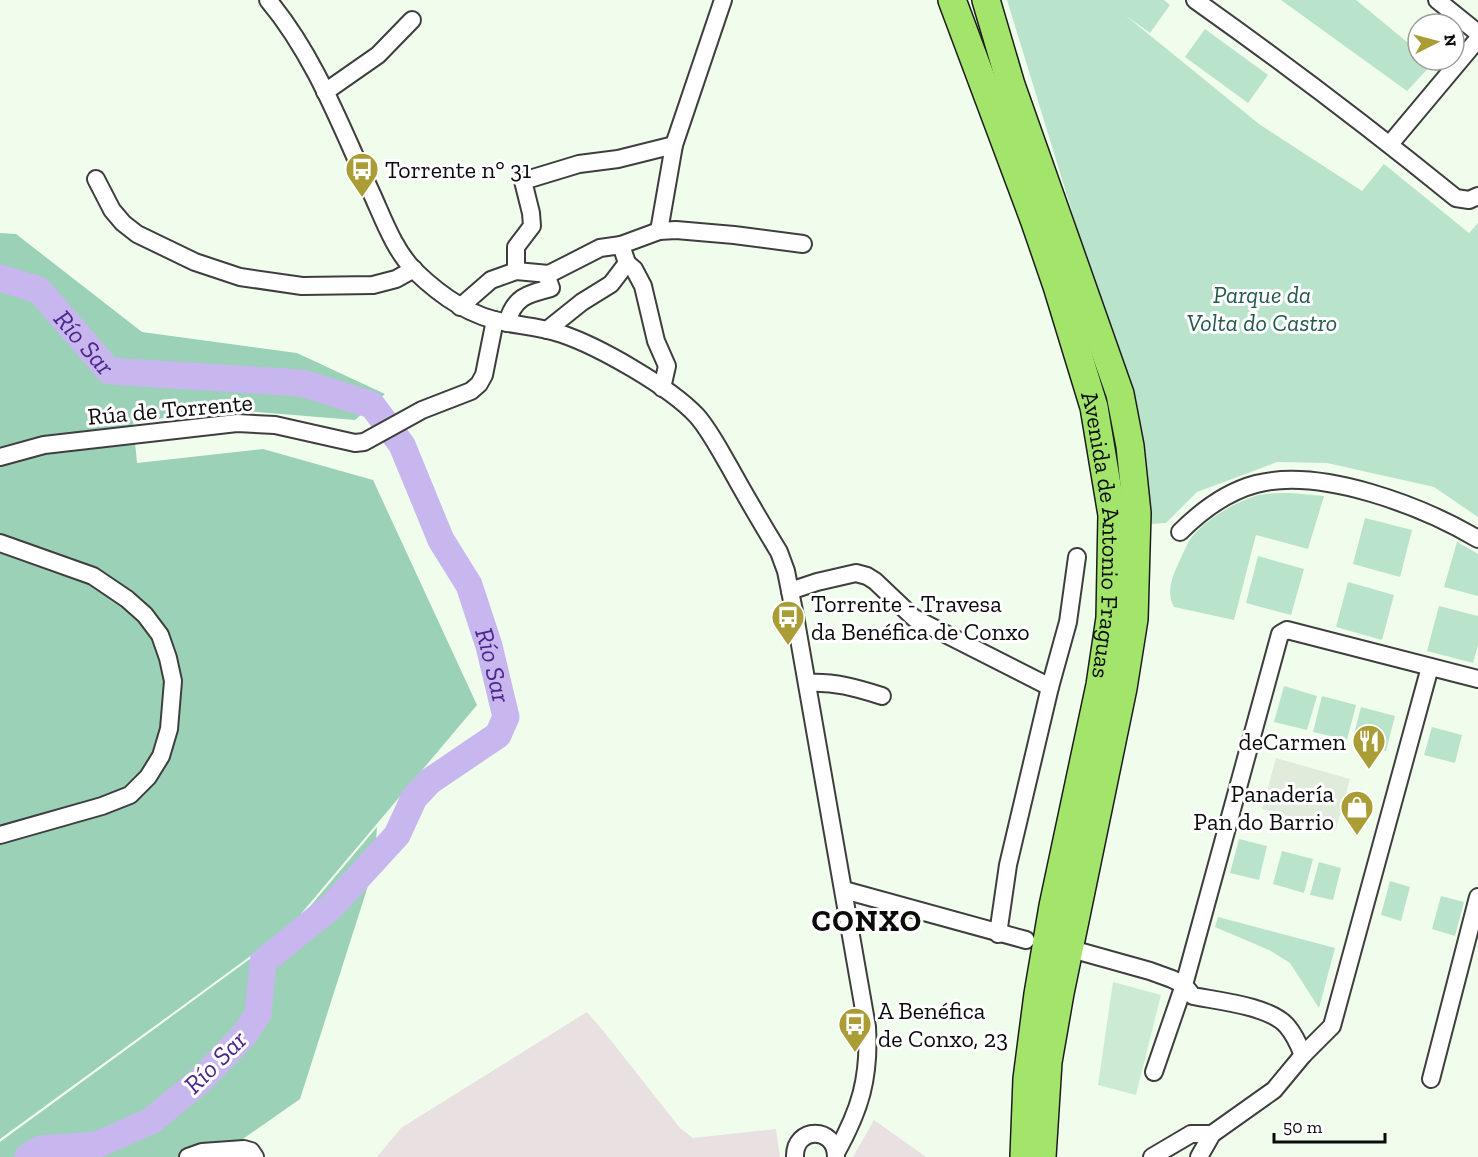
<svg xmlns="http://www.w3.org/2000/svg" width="1478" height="1157" font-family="'Zilla Slab',serif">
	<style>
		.industrial { fill: #e9e0e2 }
		.green { fill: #bae3cb }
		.forest { fill: #9bd1b6 }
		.pitch { fill: #cbebd4 }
		.plaza { fill: #e1ebdc }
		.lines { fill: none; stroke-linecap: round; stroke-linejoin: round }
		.river { stroke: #c8b7ee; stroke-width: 27 }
		.minor-casing { stroke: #3e3e3e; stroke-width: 20 }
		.trunk-casing { stroke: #1c1c1c; stroke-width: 30 }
		.minor { stroke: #fff; stroke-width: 16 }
		.trunk { stroke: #a2e56a; stroke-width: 27 }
		.labels { text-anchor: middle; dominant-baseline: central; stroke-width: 6; stroke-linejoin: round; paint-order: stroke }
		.poi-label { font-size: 24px; fill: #0b0b0b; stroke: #fff; text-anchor: start }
		.park-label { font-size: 24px; font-style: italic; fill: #245a4c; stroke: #fff }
		.street-label { font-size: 24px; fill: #0b0b0b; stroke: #fff }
		.water-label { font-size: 26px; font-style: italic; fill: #4c258d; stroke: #fff }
		.district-label { font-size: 30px; font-weight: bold; letter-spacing: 1.5px; fill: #0b0b0b; stroke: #fff }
	</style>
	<rect width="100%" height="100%" fill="#f0fdec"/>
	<g class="industrial">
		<polygon points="587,1012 605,1033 680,1128 693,1138 776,1129 780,1157 377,1157 401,1128"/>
		<polygon points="874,1120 926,1157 853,1157"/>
	</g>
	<g class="green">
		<polygon points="1007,0 1164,0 1170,5 1150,33 1125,15 1259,124 1362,191 1384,164 1469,233 1478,223 1478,517 1434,487 1327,463 1277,462 1197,492 1166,523 1150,524 1134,414"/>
		<polygon points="1281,0 1356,0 1418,51 1418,60 1429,60 1433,63 1407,91"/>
		<polygon points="1205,29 1268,75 1248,103 1185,57"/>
		<path d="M1291 493 1324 496 1308 549 1256 535 1234 620 1174 607C1166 592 1172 577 1179 562 1182 556 1185 548 1189 541 1202 521 1236 501 1259 495 1269 493 1281 493 1291 493Z"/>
		<polygon points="1365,518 1412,530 1400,577 1353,564"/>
		<polygon points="1457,542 1478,554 1478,596 1444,587"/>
		<polygon points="1258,556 1304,569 1291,615 1246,603"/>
		<polygon points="1348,582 1394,595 1382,640 1336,627"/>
		<polygon points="1439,606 1478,616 1478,645 1473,663 1427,651"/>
		<polygon points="1284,686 1317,696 1307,730 1274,722"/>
		<polygon points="1322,696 1356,705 1347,740 1313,732"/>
		<polygon points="1361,707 1395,716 1386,751 1352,742"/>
		<polygon points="1432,727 1462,735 1455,763 1424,755"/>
		<polygon points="1239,839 1267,846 1259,880 1230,873"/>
		<polygon points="1282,851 1313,859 1304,893 1273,884"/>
		<polygon points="1319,862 1341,868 1333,900 1310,895"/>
		<polygon points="1390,881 1410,887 1401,921 1381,915"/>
		<polygon points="1441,896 1464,902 1455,936 1432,929"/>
		<polygon points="1218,917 1335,948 1319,1008 1290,963 1269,950 1215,927"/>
	</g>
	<g class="forest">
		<polygon points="0,233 16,234 142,332 297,353 385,394 355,420 245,411 133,421 137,463 263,449 373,480 477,705 289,928 0,1139"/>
		<polygon points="377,827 374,867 300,1099 217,1157 0,1157 0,1142 291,929"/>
	</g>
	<polygon class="pitch" points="1113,982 1161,995 1136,1095 1098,1085"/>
	<polygon class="plaza" points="1276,758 1350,779 1336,829 1262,809"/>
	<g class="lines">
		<path class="river" id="s1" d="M0 278 39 290 109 371 302 383 372 405 402 445 441 540 469 585 489 646 506 717 498 735 430 781 414 798 397 835 332 906 263 962 258 1014 244 1035 202 1079 151 1121 96 1145 40 1149 28 1157"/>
		<defs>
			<g id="minor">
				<path d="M268 0C315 56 341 127 371 192 383 218 394 250 415 271 442 297 471 317 508 323 526 326 545 328 562 334 600 347 670 387 697 416 710 431 719 449 729 466 745 495 762 524 779 552L786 571 795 616 867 1027C870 1078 860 1110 836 1153"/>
				<path d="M1195 0C1284 63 1371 129 1456 198L1469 200 1478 196"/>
				<polyline points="1437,0 1478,33"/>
				<polyline points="325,92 378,55 412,20"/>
				<polyline points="1390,144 1478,39"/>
				<polyline points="96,179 112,210 123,223 137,234 195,262 240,277 302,286 373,285 396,279 414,269"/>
				<polyline points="659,231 674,145 723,0"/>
				<polyline points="627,263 621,245 659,231 676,230 734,235 803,244"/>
				<polyline points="627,263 634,269 643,286 656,341 667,366 662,388"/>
				<polyline points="516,271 516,247 532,226 531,213 523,181 579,164 618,159 674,145"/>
				<polyline points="460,307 491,280 516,271 549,274 600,248 621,245"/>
				<path d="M507 323C514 297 527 294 551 288L546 274"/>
				<polyline points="547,330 582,302 611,284 627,263"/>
				<polyline points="0,457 44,445 237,423 275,425 355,443 364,442 422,410 471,391 479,384 484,375 495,320"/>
				<path d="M1180 532C1201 511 1226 492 1256 484 1321 467 1422 506 1478 539"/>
				<polyline points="0,543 93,576 127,599 145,615 160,635 168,658 173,681 169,729 161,756 148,777 130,795 102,806 0,835"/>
				<polyline points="790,591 817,582 856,573 867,576 875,581 914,618 1050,687"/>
				<path d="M807 683C833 681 857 688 882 696"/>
				<polyline points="844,890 1026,940"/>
				<polyline points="998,934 1008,865 1050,687 1068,622 1077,557"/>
				<path d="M1082 952 1150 971 1172 979 1184 985 1193 996C1218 1001 1270 1006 1287 1026 1294 1034 1299 1045 1303 1055"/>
				<polyline points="1154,1072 1184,985 1280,634 1287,630 1478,679"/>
				<polyline points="1431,1079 1478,897"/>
				<polyline points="188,1157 202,1152 244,1149 251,1151 255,1157"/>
				<path d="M795 1157C794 1126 836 1126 836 1157"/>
				<polyline points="1152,1157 1191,1134 1212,1134"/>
				<polyline points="1199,1157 1212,1134 1274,1090 1303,1055 1332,1026 1430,667"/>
			</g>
			<g id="trunk">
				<path id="s2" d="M952 0 1035 222 1057 286 1094 407 1112 515 1110 618 1100 685 1053 906 1038 994 1027 1079 1024 1157"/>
				<polyline points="986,0 1011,85 1120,394 1130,446 1137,513 1134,619 1123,688 1060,993 1048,1062 1042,1157"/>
			</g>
		</defs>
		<use href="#minor" class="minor-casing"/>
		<use href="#trunk" class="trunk-casing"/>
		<use href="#minor" class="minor"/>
		<use href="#trunk" class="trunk"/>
	</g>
	<defs>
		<symbol id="bus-pin" viewBox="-11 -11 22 30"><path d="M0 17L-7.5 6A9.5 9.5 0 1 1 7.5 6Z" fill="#aa9d35" stroke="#fff"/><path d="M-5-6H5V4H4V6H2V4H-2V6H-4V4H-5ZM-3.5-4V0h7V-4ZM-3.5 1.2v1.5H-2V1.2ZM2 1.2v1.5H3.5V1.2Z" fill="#fff"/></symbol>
		<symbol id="restaurant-pin" viewBox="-11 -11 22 30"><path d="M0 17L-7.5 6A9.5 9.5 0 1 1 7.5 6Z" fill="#aa9d35" stroke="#fff"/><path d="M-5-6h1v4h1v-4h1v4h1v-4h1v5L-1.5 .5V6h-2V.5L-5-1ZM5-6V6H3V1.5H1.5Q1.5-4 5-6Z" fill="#fff"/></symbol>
		<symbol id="shop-pin" viewBox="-11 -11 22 30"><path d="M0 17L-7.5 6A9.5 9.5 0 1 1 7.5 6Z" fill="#aa9d35" stroke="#fff"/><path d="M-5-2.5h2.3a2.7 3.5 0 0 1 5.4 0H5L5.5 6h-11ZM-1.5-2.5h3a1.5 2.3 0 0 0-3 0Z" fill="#fff"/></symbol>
	</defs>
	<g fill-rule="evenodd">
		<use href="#bus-pin" x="343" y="150" width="38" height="52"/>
		<use href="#bus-pin" x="769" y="598" width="38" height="52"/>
		<use href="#restaurant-pin" x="1350" y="722" width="38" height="52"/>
		<use href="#shop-pin" x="1338" y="788" width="38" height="52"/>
		<use href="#bus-pin" x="836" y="1005" width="38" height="52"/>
	</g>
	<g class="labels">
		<g class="poi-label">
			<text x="385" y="169">Torrente n° 31</text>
			<text x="811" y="603">Torrente - Travesa<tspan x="811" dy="28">da Benéfica de Conxo</tspan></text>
			<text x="1346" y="741" text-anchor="end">deCarmen</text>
			<text x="1334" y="793" text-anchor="end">Panadería<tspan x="1334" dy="28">Pan do Barrio</tspan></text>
			<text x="878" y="1010">A Benéfica<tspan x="878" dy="28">de Conxo, 23</tspan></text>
		</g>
		<g class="park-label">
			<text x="1262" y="294">Parque da<tspan x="1262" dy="28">Volta do Castro</tspan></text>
		</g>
		<g class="street-label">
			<text transform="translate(170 409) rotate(-5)">Rúa de Torrente</text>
			<text stroke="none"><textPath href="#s2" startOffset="560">Avenida de Antonio Fraguas</textPath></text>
		</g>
		<g class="water-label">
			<text stroke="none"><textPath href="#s1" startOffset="110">Río Sar</textPath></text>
			<text stroke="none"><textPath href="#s1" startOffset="704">Río Sar</textPath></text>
			<text transform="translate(215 1062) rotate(-45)">Río Sar</text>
		</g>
		<g class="district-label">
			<text x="867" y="921">CONXO</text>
		</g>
	</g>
	<g transform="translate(1436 42) rotate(84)"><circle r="28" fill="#ffffff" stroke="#9d9d9d" stroke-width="1.5"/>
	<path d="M0-4.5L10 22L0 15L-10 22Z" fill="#aa9d35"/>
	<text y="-9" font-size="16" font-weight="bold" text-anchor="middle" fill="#0b0b0b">N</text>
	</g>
	<path d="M1274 1133v9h111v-9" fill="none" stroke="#0b0b0b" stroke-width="3"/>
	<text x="1283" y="1133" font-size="18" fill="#0b0b0b" stroke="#ffffff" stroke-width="4.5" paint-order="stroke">50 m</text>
</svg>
